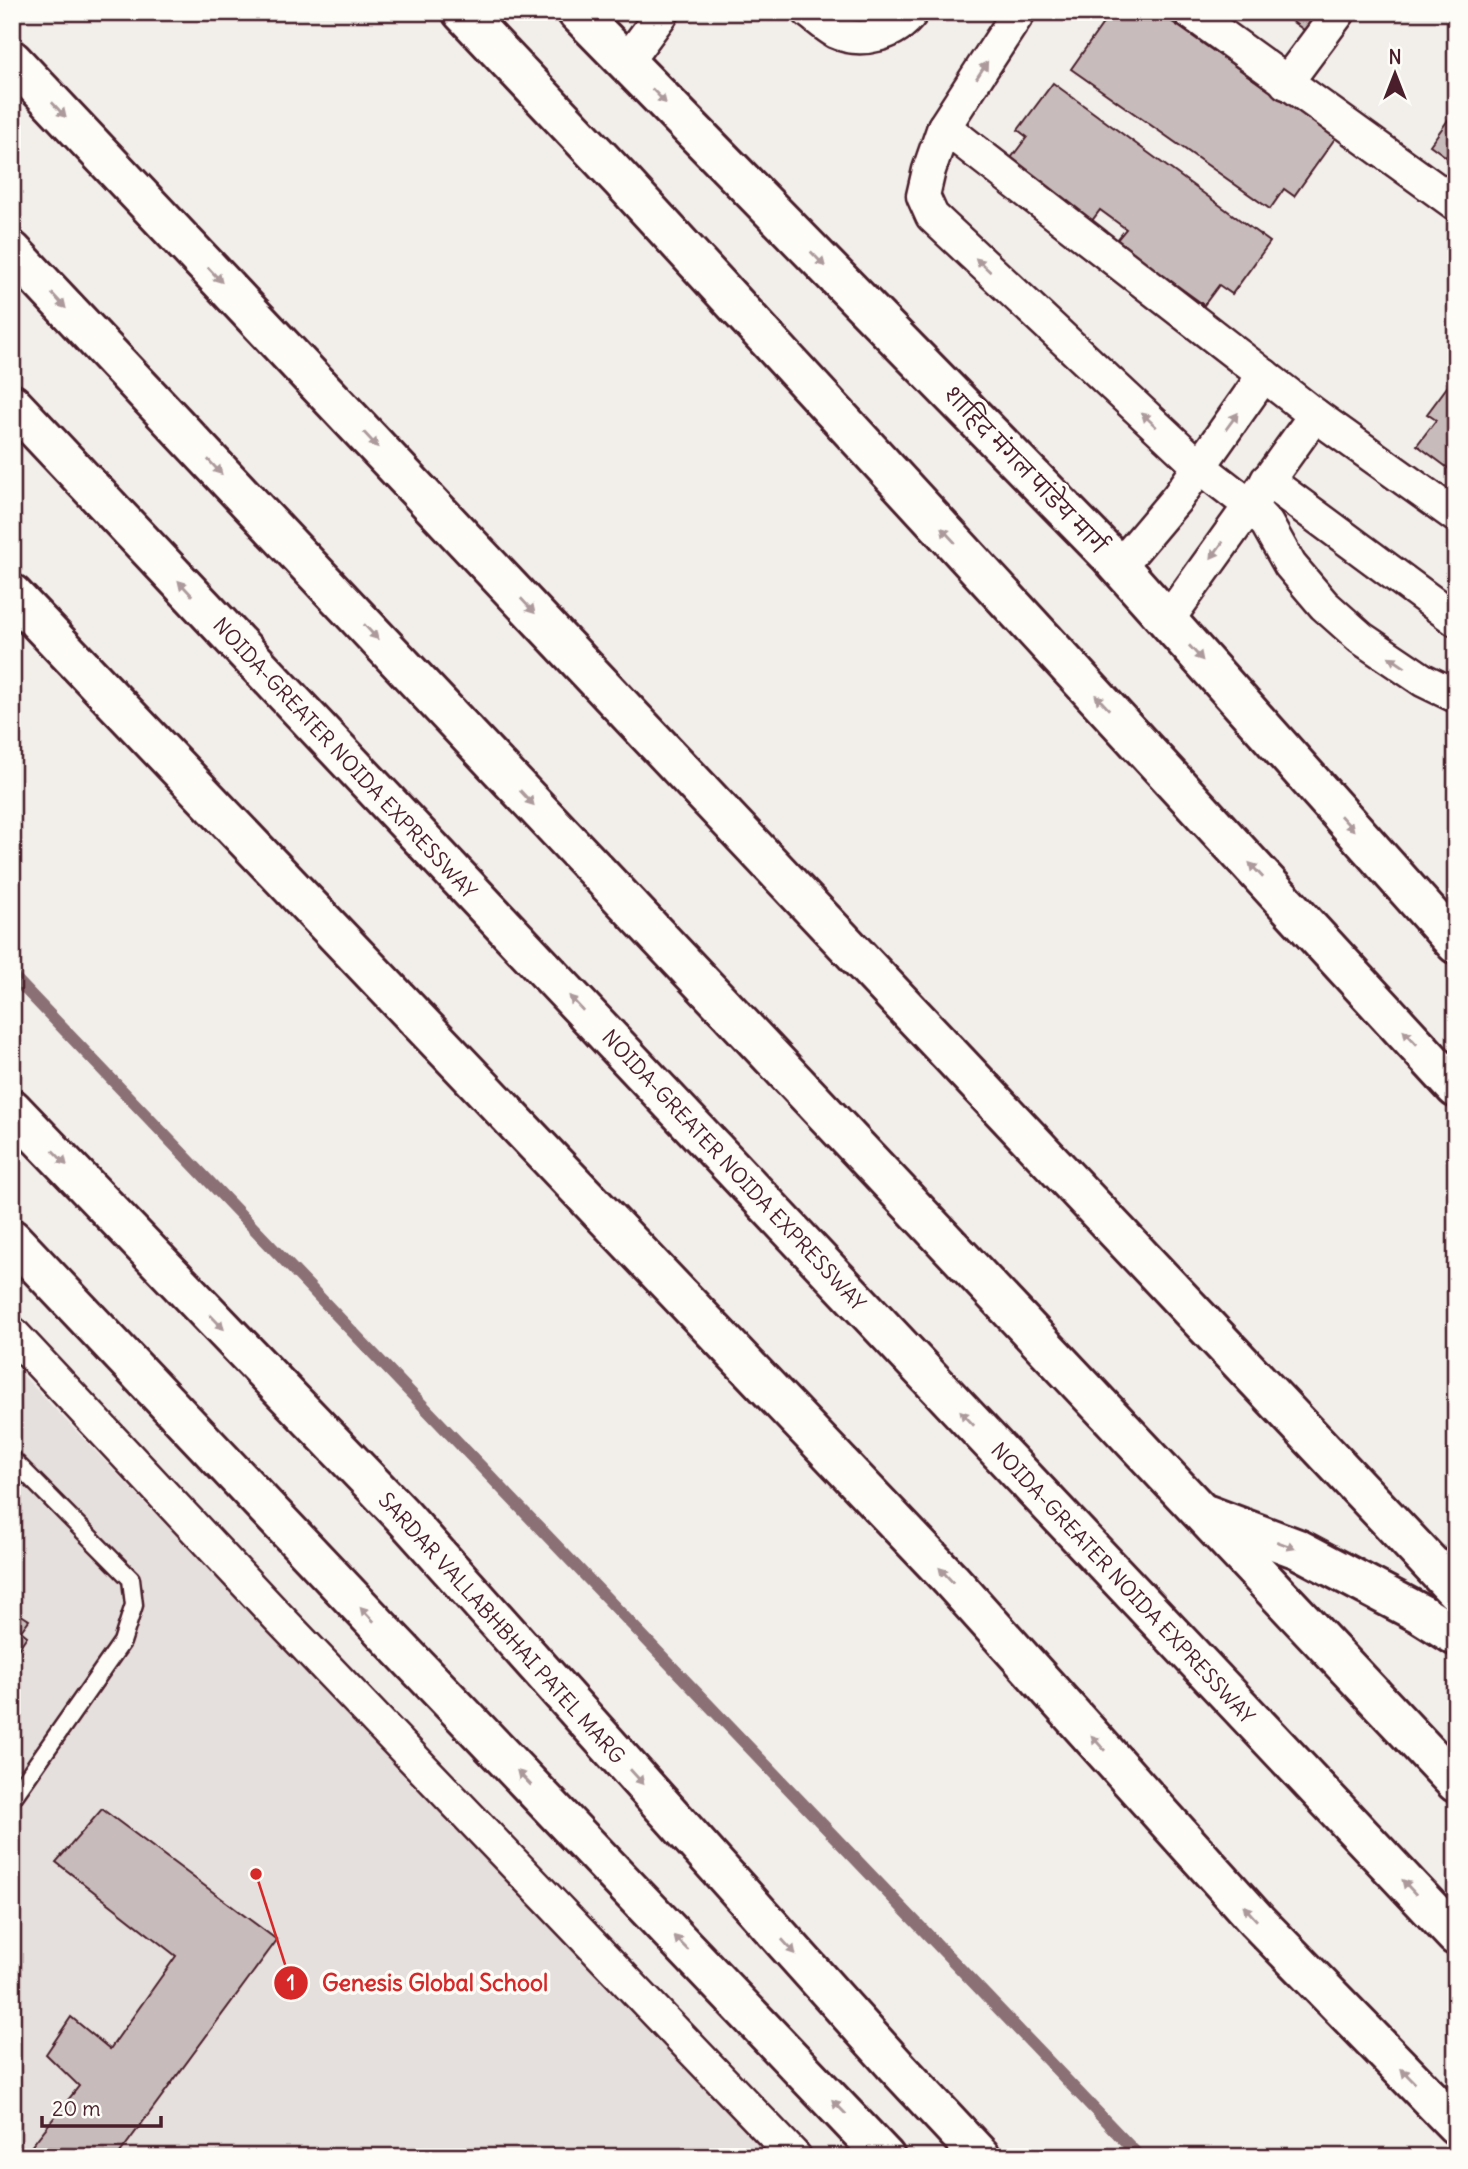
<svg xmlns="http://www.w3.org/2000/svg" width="1468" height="2169" font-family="Delius,'Playpen Sans Deva',sans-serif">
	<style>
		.built { fill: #e5dfdd }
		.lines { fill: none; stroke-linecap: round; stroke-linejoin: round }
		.stream { stroke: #8b6f75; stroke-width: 12 }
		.building { fill: #c8bbbb; stroke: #4a1f2b; stroke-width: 2 }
		.lane-casing { stroke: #4a1f2b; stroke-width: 21 }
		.street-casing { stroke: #4a1f2b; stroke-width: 37 }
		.secondary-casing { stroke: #4a1f2b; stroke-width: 44 }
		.highway-casing { stroke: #4a1f2b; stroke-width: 44 }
		.lane { stroke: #fdfcf7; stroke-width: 16 }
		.street { stroke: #fdfcf7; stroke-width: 32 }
		.secondary { stroke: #fdfcf7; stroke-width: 38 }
		.highway { stroke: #fdfcf7; stroke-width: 38 }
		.oneway { fill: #ac999b }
		.labels { text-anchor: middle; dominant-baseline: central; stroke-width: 7; stroke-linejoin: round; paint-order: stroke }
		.street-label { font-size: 21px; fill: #4a1f2b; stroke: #fdfcf7 }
		.leader { fill: none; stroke: #d62828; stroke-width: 2.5 }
		.callout-dot { fill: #d62828; stroke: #fdfcf7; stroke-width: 2.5 }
		.mark-label { font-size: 21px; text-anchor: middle; font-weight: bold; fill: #fff }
		.callout-label { font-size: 23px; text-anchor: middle; font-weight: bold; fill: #d62828; stroke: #fdfcf7; stroke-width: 7; stroke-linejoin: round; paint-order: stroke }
	</style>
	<rect width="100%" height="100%" fill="#f2efeb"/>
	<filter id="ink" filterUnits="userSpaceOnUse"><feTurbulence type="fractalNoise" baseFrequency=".0143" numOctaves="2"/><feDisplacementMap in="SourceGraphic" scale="14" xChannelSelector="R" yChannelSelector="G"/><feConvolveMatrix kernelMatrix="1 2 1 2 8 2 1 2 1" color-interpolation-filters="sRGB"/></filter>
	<g filter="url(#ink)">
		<polygon class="built" points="12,1364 230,1592 770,2157 12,2157"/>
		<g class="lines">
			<polyline class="stream" points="12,975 1140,2157"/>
		</g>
		<g class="building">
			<polygon points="1111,12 1158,12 1336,137 1294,196 1284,189 1270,209 1071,69"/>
			<polygon points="1279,12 1328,12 1311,35"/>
			<polygon points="1053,83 1270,242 1232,294 1219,285 1204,305 1116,241 1126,229 1100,210 1091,222 1008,162 1027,137 1018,130"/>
			<polygon points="1456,109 1456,164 1430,145"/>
			<polygon points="1456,375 1456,474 1417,445 1436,420 1427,414"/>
			<polygon points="12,1609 29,1620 21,1631 27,1636 12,1658"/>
			<polygon points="102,1809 277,1940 117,2157 23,2157 79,2086 46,2054 71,2017 110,2049 176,1956 56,1862"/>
		</g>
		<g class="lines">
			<defs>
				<polyline id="lane" points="12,1459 131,1579 134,1605 122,1642 12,1799"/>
				<g id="street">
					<path d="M809 12C817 18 827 27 836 32 862 44 896 34 912 12"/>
					<polyline points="1019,12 944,127 929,170 923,196 932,216 1199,466 1249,505 1267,524 1290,565 1324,605 1361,638 1423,680 1456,696"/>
					<polyline points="1190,12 1456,204"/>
					<polyline points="626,62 663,12"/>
					<polyline points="1286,83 1339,12"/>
					<polyline points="944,127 1315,415 1456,516"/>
					<polyline points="1267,480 1456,620"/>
					<polyline points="1119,567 1178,497 1264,375"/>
					<polyline points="1167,621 1315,415"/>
					<polyline points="12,1333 277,1616 795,2157"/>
				</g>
				<g id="secondary">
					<polyline points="462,12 621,180 1456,1088"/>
					<polyline points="577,12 1109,555 1456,944"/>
					<polyline points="12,60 1456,1591"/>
					<polyline points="12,594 951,1580 1257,1921 1456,2125"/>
					<polyline points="12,1109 402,1515 895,2065 981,2157"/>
					<polyline points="12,1239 385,1633 885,2157"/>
				</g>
				<g id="highway">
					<polyline points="12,251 1456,1783"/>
					<polyline points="12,404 1456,1936"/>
					<polyline points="1208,1515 1298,1549 1421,1614 1456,1636"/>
				</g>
			</defs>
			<use href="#lane" class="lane-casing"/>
			<use href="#street" class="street-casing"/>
			<use href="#secondary" class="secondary-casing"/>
			<use href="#highway" class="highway-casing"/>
			<use href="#lane" class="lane"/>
			<use href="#street" class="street"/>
			<use href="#secondary" class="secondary"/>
			<use href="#highway" class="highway"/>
		</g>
		<defs><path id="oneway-solid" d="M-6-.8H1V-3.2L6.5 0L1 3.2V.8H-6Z" transform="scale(1.75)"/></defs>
		<g class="oneway">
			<use href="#oneway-solid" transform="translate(982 70) rotate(-57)"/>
			<use href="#oneway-solid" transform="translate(659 96) rotate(46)"/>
			<use href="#oneway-solid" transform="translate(59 110) rotate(47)"/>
			<use href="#oneway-solid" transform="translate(818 259) rotate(46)"/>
			<use href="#oneway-solid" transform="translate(983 265) rotate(-137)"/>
			<use href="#oneway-solid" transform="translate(215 275) rotate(47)"/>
			<use href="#oneway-solid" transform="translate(59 301) rotate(47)"/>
			<use href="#oneway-solid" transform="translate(1149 420) rotate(-137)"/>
			<use href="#oneway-solid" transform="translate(1232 421) rotate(-54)"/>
			<use href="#oneway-solid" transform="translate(371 440) rotate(47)"/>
			<use href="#oneway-solid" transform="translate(215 467) rotate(47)"/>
			<use href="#oneway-solid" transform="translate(948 535) rotate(-133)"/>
			<use href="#oneway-solid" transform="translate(1217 550) rotate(126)"/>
			<use href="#oneway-solid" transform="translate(185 588) rotate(-133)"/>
			<use href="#oneway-solid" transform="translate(528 606) rotate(47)"/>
			<use href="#oneway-solid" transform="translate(371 632) rotate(47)"/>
			<use href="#oneway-solid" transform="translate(1196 653) rotate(48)"/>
			<use href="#oneway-solid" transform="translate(1397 662) rotate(-146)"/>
			<use href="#oneway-solid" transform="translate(1102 702) rotate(-133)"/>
			<use href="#oneway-solid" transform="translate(527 798) rotate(47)"/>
			<use href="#oneway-solid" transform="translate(1347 823) rotate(48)"/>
			<use href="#oneway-solid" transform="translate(1256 870) rotate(-133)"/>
			<use href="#oneway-solid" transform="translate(576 1003) rotate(-133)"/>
			<use href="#oneway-solid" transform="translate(1410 1037) rotate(-133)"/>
			<use href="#oneway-solid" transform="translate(60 1158) rotate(46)"/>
			<use href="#oneway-solid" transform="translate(217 1322) rotate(46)"/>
			<use href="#oneway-solid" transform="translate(967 1418) rotate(-133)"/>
			<use href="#oneway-solid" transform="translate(1286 1545) rotate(21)"/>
			<use href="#oneway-solid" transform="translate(946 1575) rotate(-133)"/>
			<use href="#oneway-solid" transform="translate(367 1614) rotate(-133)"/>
			<use href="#oneway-solid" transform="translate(1098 1743) rotate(-132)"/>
			<use href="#oneway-solid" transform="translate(637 1777) rotate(48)"/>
			<use href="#oneway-solid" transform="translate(524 1778) rotate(-134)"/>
			<use href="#oneway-solid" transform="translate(1409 1887) rotate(-133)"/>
			<use href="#oneway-solid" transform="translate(1250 1913) rotate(-132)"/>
			<use href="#oneway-solid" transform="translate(681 1943) rotate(-134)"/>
			<use href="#oneway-solid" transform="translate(789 1947) rotate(48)"/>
			<use href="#oneway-solid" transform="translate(1408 2076) rotate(-134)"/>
			<use href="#oneway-solid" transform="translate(839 2107) rotate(-134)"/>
		</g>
	</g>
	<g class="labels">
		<g class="street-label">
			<text transform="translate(1025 470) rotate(46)">शाहिद मंगल पांडेय मार्ग</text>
			<text transform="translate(345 758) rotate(47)">NOIDA-GREATER NOIDA EXPRESSWAY</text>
			<text transform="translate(734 1170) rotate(47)">NOIDA-GREATER NOIDA EXPRESSWAY</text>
			<text transform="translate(1123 1583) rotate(47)">NOIDA-GREATER NOIDA EXPRESSWAY</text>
			<text transform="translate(502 1628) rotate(48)">SARDAR VALLABHBHAI PATEL MARG</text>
		</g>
	</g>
	<path class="leader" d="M256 1874L291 1983"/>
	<g class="callout-dot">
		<circle cx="256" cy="1874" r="7"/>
		<circle cx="291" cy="1983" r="18"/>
	</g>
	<g class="mark-label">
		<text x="291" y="1990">1</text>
	</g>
	<g class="callout-label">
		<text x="435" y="1991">Genesis Global School</text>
	</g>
	<rect width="1468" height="2169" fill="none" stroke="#fdfcf7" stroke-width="42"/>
	<rect x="21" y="21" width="1426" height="2127" fill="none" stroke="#4a1f2b" stroke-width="2.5" filter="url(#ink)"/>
	<g transform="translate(1395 74)" stroke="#fdfcf7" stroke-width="5" paint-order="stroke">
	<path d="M0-5L12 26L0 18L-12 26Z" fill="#4a1f2b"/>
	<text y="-10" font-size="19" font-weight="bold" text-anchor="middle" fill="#4a1f2b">N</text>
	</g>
	<path d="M42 2116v10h119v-10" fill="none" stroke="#4a1f2b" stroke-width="3.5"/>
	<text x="52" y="2116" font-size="21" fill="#4a1f2b" stroke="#fdfcf7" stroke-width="5" paint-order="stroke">20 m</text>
</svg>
